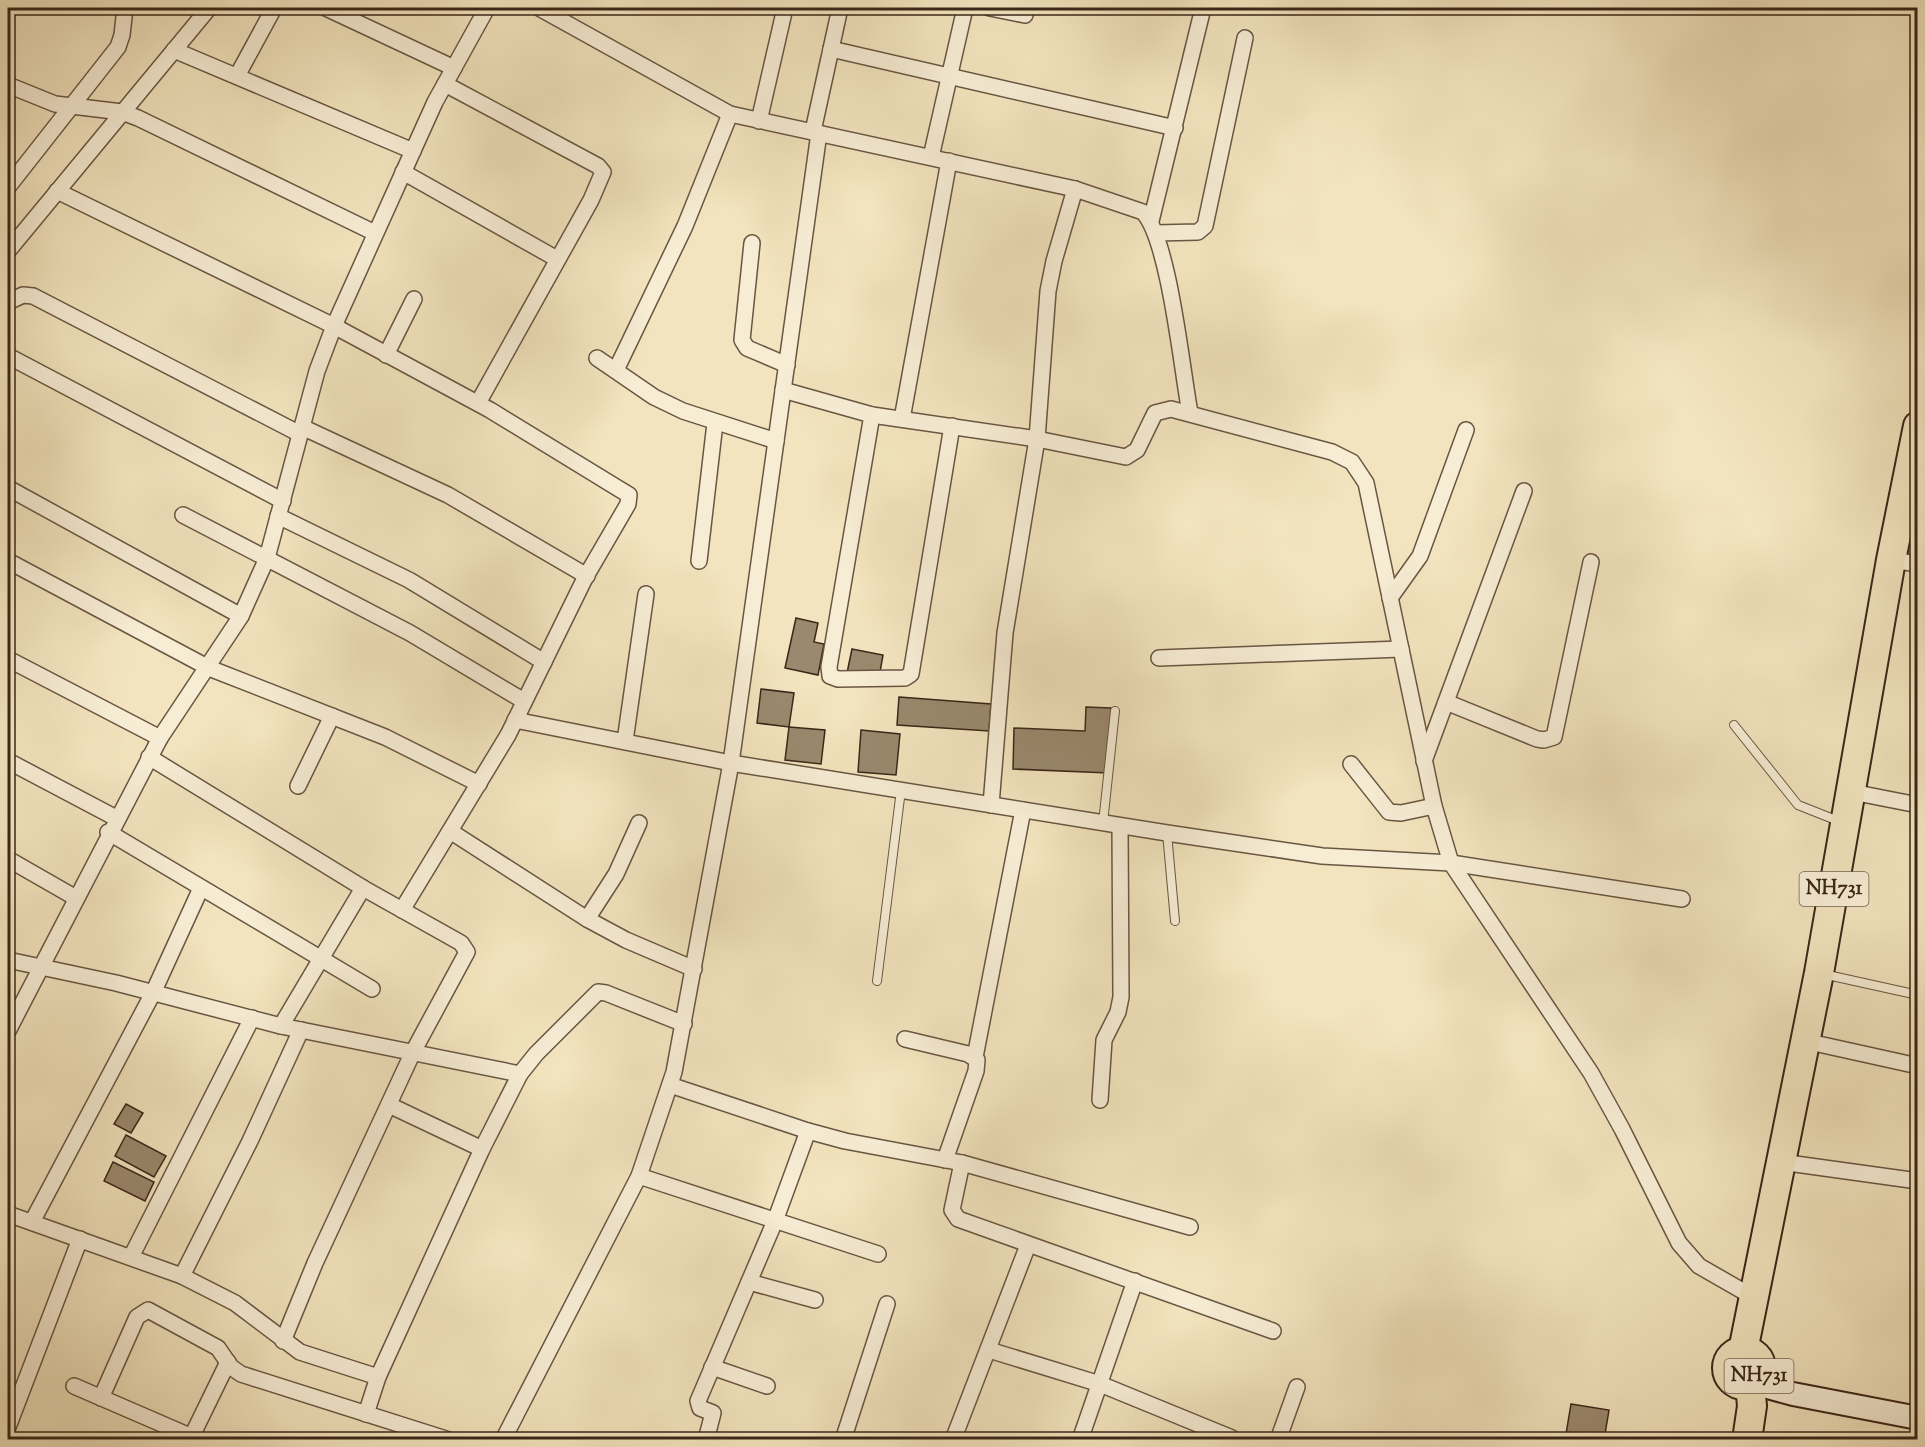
<svg xmlns="http://www.w3.org/2000/svg" width="1925" height="1447" font-family="'Sorts Mill Goudy',serif">
	<style>
		.building { fill: #9a896e; stroke: #3b2618; stroke-width: 1.5 }
		.lines { fill: none; stroke-linecap: round; stroke-linejoin: round }
		.lane-casing { stroke: #695642; stroke-width: 10 }
		.street-casing { stroke: #695642; stroke-width: 18 }
		.secondary-casing { stroke: #3b2618; stroke-width: 26 }
		.highway-casing { stroke: #3b2618; stroke-width: 32 }
		.lane { stroke: #f7edd5; stroke-width: 8 }
		.street { stroke: #f7edd5; stroke-width: 15 }
		.secondary { stroke: #f7edd5; stroke-width: 22 }
		.highway { stroke: #f2e4be; stroke-width: 28 }
		.labels { text-anchor: middle; dominant-baseline: central; stroke-width: 4.5; stroke-linejoin: round; paint-order: stroke }
		.shield { fill: #f7edd5; stroke: #736251; stroke-width: 1.5 }
		.shield-label { font-size: 20px; font-weight: bold; fill: #3b2618 }
	</style>
	<rect width="100%" height="100%" fill="#f2e4be"/>
	<filter id="stains"><feTurbulence type="fractalNoise" baseFrequency=".00333" numOctaves="4"/><feColorMatrix values="0 0 0 0 .2 0 0 0 0 .09 0 0 0 0 .02 0 0 0 .5 -.17"/></filter>
	<radialGradient id="worn" r=".72"><stop offset=".6" stop-color="#630" stop-opacity="0"/><stop offset="1" stop-color="#630" stop-opacity=".3"/></radialGradient>
	<g class="building">
		<polygon points="796,618 818,623 814,642 824,644 818,675 785,668"/>
		<polygon points="852,649 883,655 879,678 847,673"/>
		<polygon points="761,689 794,693 789,727 757,723"/>
		<polygon points="899,697 991,704 989,731 897,725"/>
		<polygon points="1086,707 1111,708 1109,773 1013,769 1014,728 1085,731"/>
		<polygon points="789,727 825,730 821,764 785,760"/>
		<polygon points="861,730 900,734 896,775 858,772"/>
		<polygon points="126,1104 143,1113 131,1133 114,1124"/>
		<polygon points="126,1135 166,1156 154,1177 115,1156"/>
		<polygon points="113,1162 154,1182 145,1201 104,1181"/>
		<polygon points="1571,1404 1609,1410 1604,1440 1565,1440"/>
	</g>
	<g class="lines">
		<defs>
			<g id="lane">
				<polyline points="1734,725 1798,805 1841,822"/>
				<polyline points="1103,823 1115,711"/>
				<polyline points="1167,833 1175,921"/>
				<polyline points="1823,974 1918,995"/>
				<polyline points="877,981 901,790"/>
			</g>
			<g id="street">
				<polyline points="326,8 454,68"/>
				<path d="M539 8 730 114 1075 189 1143 212C1169 239 1182 371 1190 413"/>
				<polyline points="990,8 1025,15"/>
				<polyline points="831,49 1175,128"/>
				<polyline points="174,50 413,151"/>
				<polyline points="237,76 274,8"/>
				<polyline points="445,84 598,166 603,172 591,200 478,403"/>
				<polyline points="8,85 55,104 122,112 138,118 375,233"/>
				<polyline points="759,121 785,8"/>
				<polyline points="813,131 840,8"/>
				<polyline points="931,157 965,8"/>
				<polyline points="403,172 557,259"/>
				<polyline points="8,187 118,47 122,35 125,8"/>
				<polyline points="57,191 334,326 490,410 629,495 628,504 585,578 508,735 402,910"/>
				<polyline points="1151,221 1203,8"/>
				<polyline points="1156,233 1198,232 1205,226 1245,38"/>
				<polyline points="752,243 742,340 747,348 787,365"/>
				<polyline points="8,251 209,8"/>
				<polyline points="8,302 23,295 33,296 300,434"/>
				<polyline points="386,355 414,299"/>
				<polyline points="8,356 283,501"/>
				<polyline points="597,358 654,397 683,411 776,441"/>
				<polyline points="616,370 685,226 730,114"/>
				<polyline points="783,390 872,415 1037,439 1126,457 1137,450 1155,413 1171,409 1332,452 1352,462 1366,483 1434,806 1451,863 1591,1073 1622,1129 1679,1243 1699,1266 1753,1297"/>
				<polyline points="872,415 829,667 830,676 838,679 905,678 911,674 952,426"/>
				<polyline points="902,419 949,161"/>
				<polyline points="302,427 448,495 587,576"/>
				<polyline points="8,488 241,616"/>
				<polyline points="183,515 410,633 524,701"/>
				<polyline points="278,516 409,580 544,662"/>
				<polyline points="1891,560 1918,564"/>
				<polyline points="8,561 209,668 385,737 479,784"/>
				<polyline points="699,561 715,423"/>
				<polyline points="1390,598 1420,556 1466,430"/>
				<polyline points="1159,658 1401,649"/>
				<polyline points="8,659 160,738"/>
				<polyline points="1446,702 1537,739 1544,740 1554,737 1591,562"/>
				<polyline points="515,720 731,763 1167,833 1322,856 1451,863 1682,899"/>
				<polyline points="625,741 646,594"/>
				<polyline points="149,757 363,888 461,943 467,952 413,1052 315,1263 283,1341"/>
				<polyline points="8,761 116,818"/>
				<polyline points="1424,761 1524,491"/>
				<polyline points="1351,764 1389,812 1401,813 1434,806"/>
				<polyline points="298,786 332,716"/>
				<polyline points="1852,792 1918,805"/>
				<polyline points="991,805 1005,633 1037,439 1048,291 1054,261 1075,189"/>
				<polyline points="450,831 587,919 626,940 694,969"/>
				<polyline points="108,832 372,989"/>
				<polyline points="8,859 76,898"/>
				<polyline points="587,919 616,874 639,823"/>
				<polyline points="8,960 116,983 281,1026 520,1074"/>
				<polyline points="281,1026 363,888"/>
				<polyline points="8,1031 160,738 241,616 267,558 317,371 334,326 435,102 487,8"/>
				<polyline points="905,1039 968,1054 977,1060 976,1071 945,1160"/>
				<polyline points="1805,1041 1918,1066"/>
				<polyline points="975,1057 1023,810"/>
				<polyline points="670,1085 808,1131 845,1141 962,1163 1190,1227"/>
				<polyline points="1100,1100 1104,1040 1118,1012 1121,997 1120,826"/>
				<polyline points="389,1105 482,1149"/>
				<polyline points="1781,1162 1918,1181"/>
				<polyline points="962,1163 952,1210 958,1219 1273,1331"/>
				<polyline points="639,1176 878,1254"/>
				<polyline points="8,1214 182,1276 235,1303 300,1352 378,1377"/>
				<polyline points="32,1222 153,993 201,888"/>
				<polyline points="131,1257 252,1018"/>
				<polyline points="182,1276 250,1141 301,1030"/>
				<polyline points="749,1282 815,1300"/>
				<polyline points="989,1350 1100,1384 1232,1438"/>
				<polyline points="712,1367 767,1386"/>
				<polyline points="74,1386 192,1437"/>
				<polyline points="101,1398 137,1317 148,1310 218,1348 231,1367 241,1374 449,1440"/>
				<polyline points="366,1414 378,1377 482,1149 520,1074 536,1054 598,992 606,993 684,1024"/>
				<polyline points="8,1427 80,1239"/>
				<polyline points="190,1440 228,1362"/>
				<polyline points="503,1440 639,1176 674,1072 731,763 819,133"/>
				<polyline points="706,1440 713,1413 700,1408 698,1401 775,1221 808,1131"/>
				<polyline points="843,1440 887,1304"/>
				<polyline points="953,1440 1028,1245"/>
				<polyline points="1080,1440 1135,1281"/>
				<polyline points="1278,1440 1297,1387"/>
			</g>
			<polyline id="secondary" points="1753,1383 1793,1394 1918,1418"/>
			<g id="highway">
				<polyline points="1743,1351 1819,973 1891,560 1918,426"/>
				<circle cx="1744" cy="1368" r="17"/>
				<polyline points="1747,1440 1752,1406 1750,1384"/>
			</g>
		</defs>
		<use href="#lane" class="lane-casing"/>
		<use href="#street" class="street-casing"/>
		<use href="#secondary" class="secondary-casing"/>
		<use href="#highway" class="highway-casing"/>
		<use href="#lane" class="lane"/>
		<use href="#street" class="street"/>
		<use href="#secondary" class="secondary"/>
		<use href="#highway" class="highway"/>
	</g>
	<g class="labels">
		<g class="shield">
			<rect x="1799.5" y="872" width="69" height="34" rx="4.5"/>
			<rect x="1724.5" y="1359" width="69" height="34" rx="4.5"/>
		</g>
		<g class="shield-label">
			<text x="1834" y="889">NH731</text>
			<text x="1759" y="1376">NH731</text>
		</g>
	</g>
	<rect width="1925" height="1447" fill="none" stroke="#f2e4be" stroke-width="30"/>
	<rect x="9" y="9" width="1907" height="1429" fill="none" stroke="#3b2618" stroke-width="3"/>
	<rect x="15" y="15" width="1895" height="1417" fill="none" stroke="#3b2618" stroke-width="1.5"/>
	<rect width="100%" height="100%" filter="url(#stains)"/>
	<rect width="100%" height="100%" fill="url(#worn)"/>
</svg>
